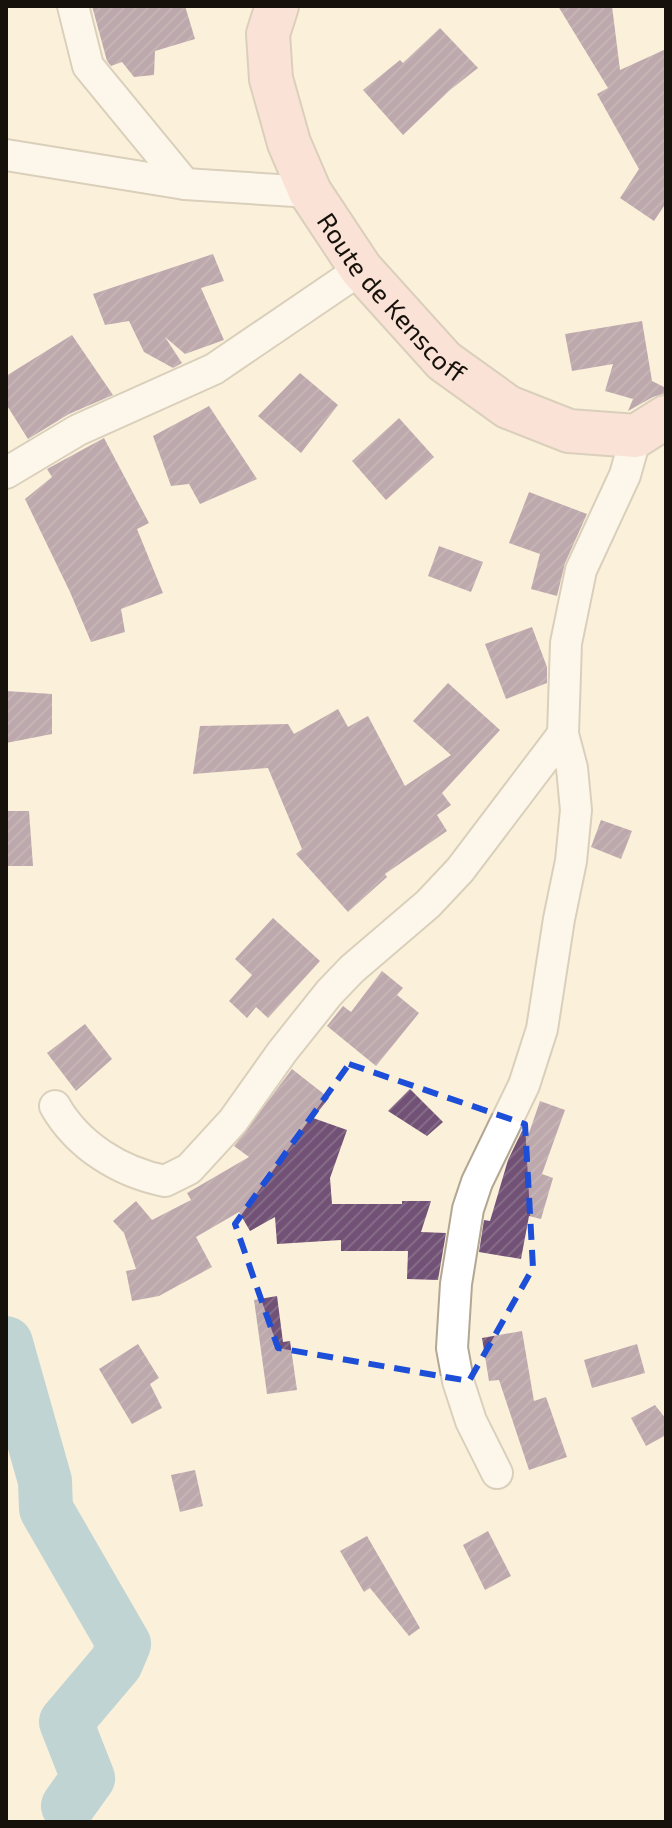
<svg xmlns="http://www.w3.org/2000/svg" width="672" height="1828" font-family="'Exo 2',sans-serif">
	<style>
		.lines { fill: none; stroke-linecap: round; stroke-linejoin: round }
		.river { stroke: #79b1cb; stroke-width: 54 }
		.building { fill: url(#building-hatch) }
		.minor-casing { stroke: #b2a793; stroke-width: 34 }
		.secondary-casing { stroke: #b2a793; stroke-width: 46 }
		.minor { stroke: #fff; stroke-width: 30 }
		.secondary { stroke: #f8d2d1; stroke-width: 42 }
		.marked { fill: none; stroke: #1d4ed8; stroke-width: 6; stroke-dasharray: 16 10; stroke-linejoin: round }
		.labels { text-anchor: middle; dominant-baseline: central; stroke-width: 8; stroke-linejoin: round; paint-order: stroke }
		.street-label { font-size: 26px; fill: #16120b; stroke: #fbf0da }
	</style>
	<defs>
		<pattern id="building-hatch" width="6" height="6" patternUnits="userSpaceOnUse" patternTransform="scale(2)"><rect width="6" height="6" fill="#725176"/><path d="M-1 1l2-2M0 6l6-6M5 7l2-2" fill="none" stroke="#846b86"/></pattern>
	</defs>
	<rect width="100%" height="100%" fill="#fbf0da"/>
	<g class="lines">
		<polyline class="river" points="6,1343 45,1481 46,1509 124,1644 116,1663 66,1722 88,1778 68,1806"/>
	</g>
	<g class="building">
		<polygon points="92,6 185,6 195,39 155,51 154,75 134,77 122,62 111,66 107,61"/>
		<polygon points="558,6 612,6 620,70 666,49 666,203 654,221 620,198 639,169 597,94 608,88"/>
		<polygon points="440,28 478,68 450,90 403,135 363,90 400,60 403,63"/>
		<polygon points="213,254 224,281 201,288 224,340 185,354 165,337 182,363 173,368 144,352 129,321 105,325 93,294"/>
		<polygon points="642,321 652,381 666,388 666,393 653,397 628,411 633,399 605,391 613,364 572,371 565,334"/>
		<polygon points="72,335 113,395 69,414 28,439 6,404 6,376"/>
		<polygon points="300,373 338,405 301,453 258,416"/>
		<polygon points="209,406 257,479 200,504 189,484 171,486 153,436"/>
		<polygon points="399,418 434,457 386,500 352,461"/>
		<polygon points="104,438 149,523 137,529 163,593 121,609 125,632 91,642 70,592 25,499 52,477 47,469"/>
		<polygon points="529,492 587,514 565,563 557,596 531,589 540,554 509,543"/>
		<polygon points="439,546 483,562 471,592 428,576"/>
		<polygon points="532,627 547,667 547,683 506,699 485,644"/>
		<polygon points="448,683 500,730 442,793 451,805 437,815 447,831 385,874 387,877 348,912 296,854 302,849 268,768 193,774 200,726 288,724 294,734 338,709 348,727 368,716 405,786 451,755 413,721"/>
		<polygon points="6,691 52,694 52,734 6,743"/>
		<polygon points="6,811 29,811 33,866 6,866"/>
		<polygon points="601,820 632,831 621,859 591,847"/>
		<polygon points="273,918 320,961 268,1018 256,1007 247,1018 229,1001 252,975 235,959"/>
		<polygon points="382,971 403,988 397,995 419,1013 376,1066 327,1026 343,1006 351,1012"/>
		<polygon points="85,1024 112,1059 76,1091 47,1053"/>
		<polygon points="292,1069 329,1098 313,1118 347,1130 330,1178 332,1204 402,1204 402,1201 431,1201 421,1232 446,1233 438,1280 407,1279 408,1251 341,1251 341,1240 277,1244 275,1217 250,1231 239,1212 196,1237 212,1267 159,1296 132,1301 126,1271 136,1269 124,1233 113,1221 136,1201 152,1220 191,1200 187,1193 249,1157 234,1146"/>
		<polygon points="410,1089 443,1122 427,1136 388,1111"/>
		<polygon points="540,1101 565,1110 542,1174 553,1178 541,1219 529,1216 521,1259 479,1252 484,1220 490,1221 508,1160 522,1131 529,1133"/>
		<polygon points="277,1296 283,1342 290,1341 297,1390 267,1394 254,1300"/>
		<polygon points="522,1331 534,1401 546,1397 567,1457 529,1470 499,1380 489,1381 482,1338"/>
		<polygon points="138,1344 159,1378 150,1384 162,1408 132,1424 99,1369"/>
		<polygon points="637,1344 645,1373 592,1388 584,1360"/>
		<polygon points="655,1405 666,1419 666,1435 646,1446 631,1418"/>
		<polygon points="195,1470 203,1506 180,1512 171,1475"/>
		<polygon points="488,1531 511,1576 485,1590 463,1545"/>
		<polygon points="367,1536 420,1628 409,1636 370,1588 364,1592 340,1551"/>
	</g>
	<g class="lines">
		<defs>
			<g id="minor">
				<polyline points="73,6 88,66 185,184"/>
				<polyline points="6,155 185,184 310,192"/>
				<polyline points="6,473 78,430 214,369 361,269"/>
				<path d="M55 1106C78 1146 120 1172 165 1181L189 1169 233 1121 282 1052 329 993 352 969 428 904 460 870 563 734"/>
				<polyline points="497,1473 471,1421 458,1381 452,1348 456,1284 468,1209 477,1182 524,1085 542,1029 559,919 571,861 576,810 572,768 563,734 566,643 581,570 625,475 636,436"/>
			</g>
			<g id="secondary">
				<path id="s1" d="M277 6 268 34 271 79 289 143 310 192 361 269 444 361 508 407 569 431 636 436 666 417"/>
			</g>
		</defs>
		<use href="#minor" class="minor-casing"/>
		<use href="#secondary" class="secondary-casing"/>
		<use href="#minor" class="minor"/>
		<use href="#secondary" class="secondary"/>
	</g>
	<path d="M0 0H672V1828H0ZM349 1064 525 1124 533 1268 469 1381 278 1348 235 1224Z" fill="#fbf0da" fill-opacity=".55" fill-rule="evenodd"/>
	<path class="marked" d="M349 1064 525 1124 533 1268 469 1381 278 1348 235 1224Z"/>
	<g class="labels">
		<g class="street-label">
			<text stroke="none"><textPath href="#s1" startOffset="328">Route de Kenscoff</textPath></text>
		</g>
	</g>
	<rect width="672" height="1828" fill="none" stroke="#16120b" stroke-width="16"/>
</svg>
